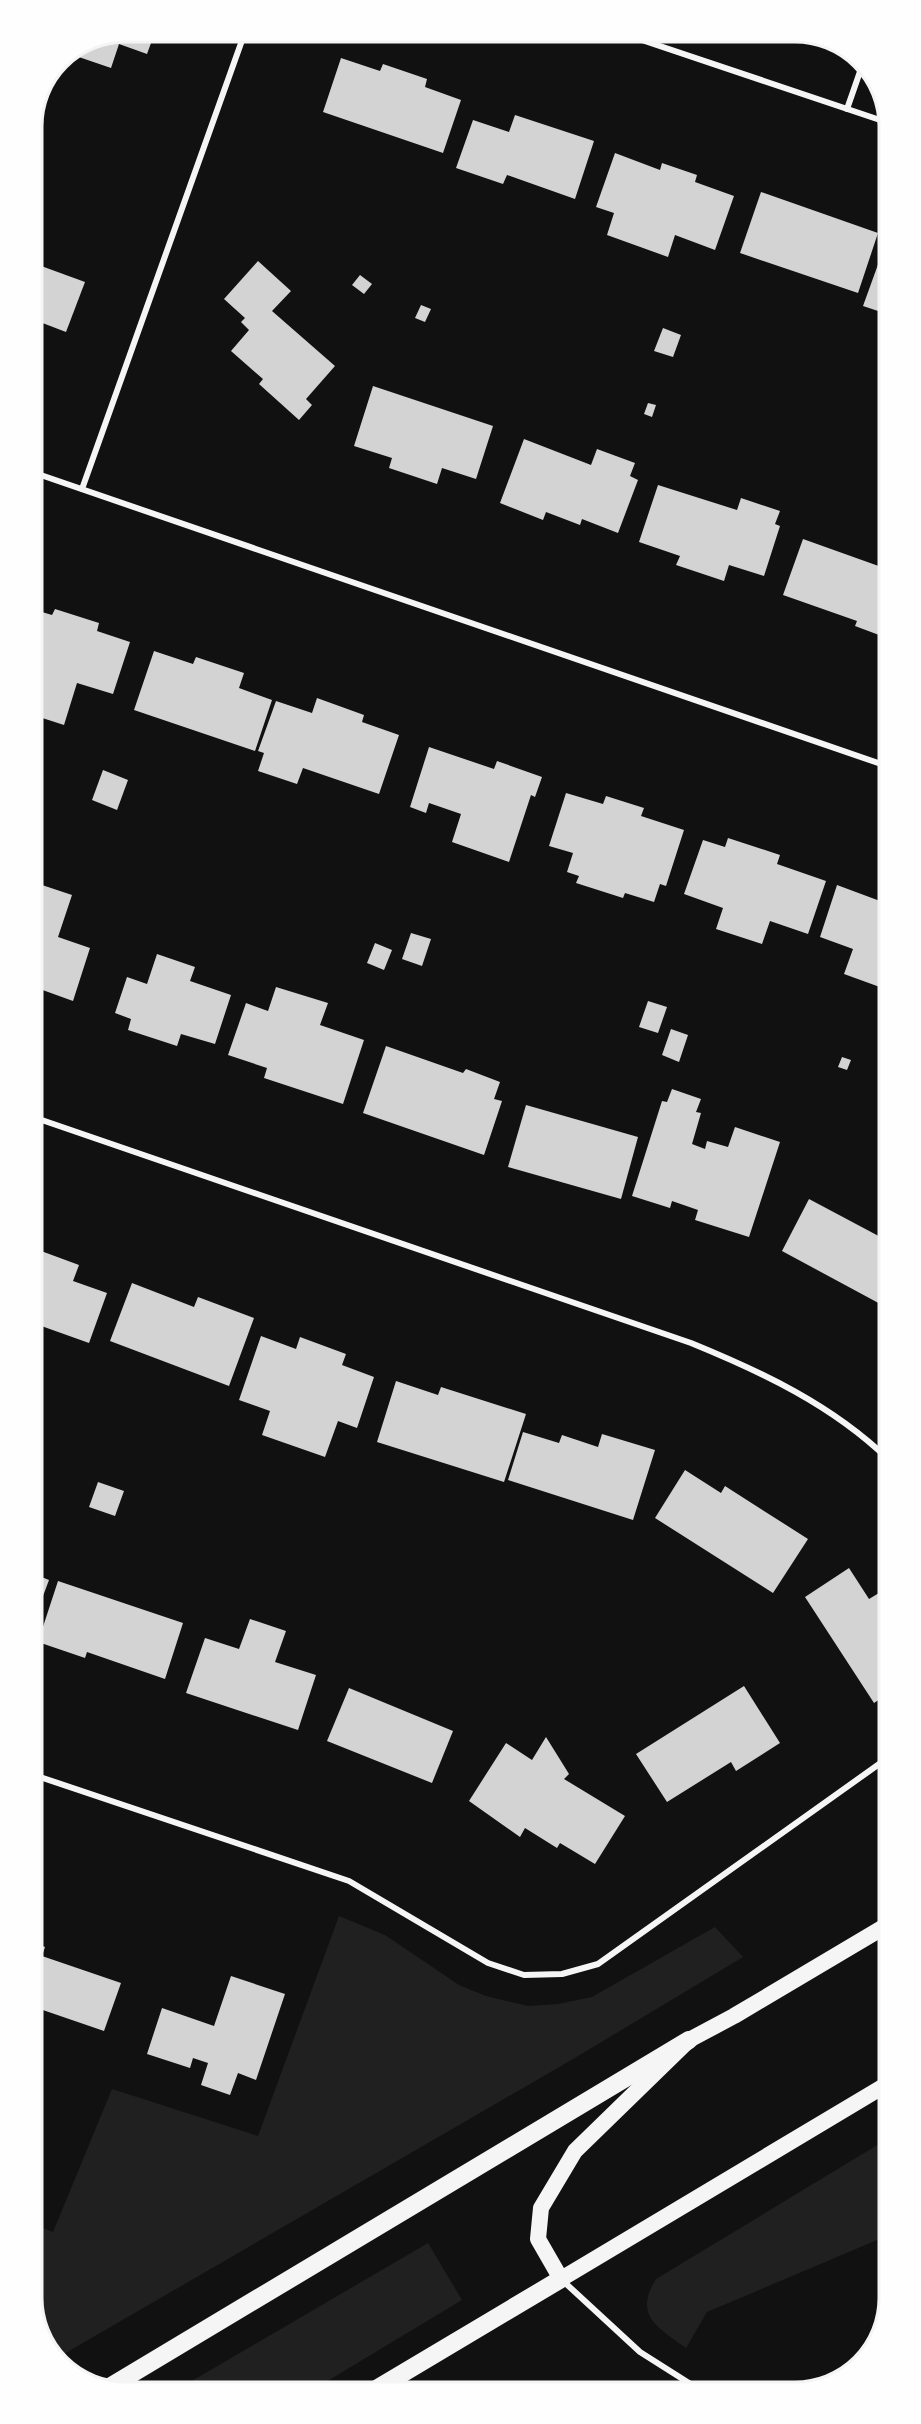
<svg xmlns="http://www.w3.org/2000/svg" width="921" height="2424" font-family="'Roboto Condensed',sans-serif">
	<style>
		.green { fill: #202020 }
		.building { fill: #d3d3d3 }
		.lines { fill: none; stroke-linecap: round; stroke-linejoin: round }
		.minor { stroke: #f5f5f5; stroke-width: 6 }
		.trunk { stroke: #f5f5f5; stroke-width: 16 }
		.motorway { stroke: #f5f5f5; stroke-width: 18 }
		.rim { fill: none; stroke: #f5f5f5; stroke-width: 3 }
	</style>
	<rect width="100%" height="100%" fill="#111"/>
	<g class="green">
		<polygon points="339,1916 385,1935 459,1985 486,1996 528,2006 558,2004 592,1997 715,1927 743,1957 573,2059 57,2358 35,2323 35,2225 53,2232 112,2089 258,2136"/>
		<path d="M889 2138V2235L707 2312 686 2348C658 2327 633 2316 656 2279Z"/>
		<polygon points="428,2243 462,2300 311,2391 173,2392"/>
	</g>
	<g class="building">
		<polygon points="126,32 155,32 147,54 119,44 111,68 70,54"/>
		<polygon points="341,58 380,71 383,64 427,79 425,87 461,100 443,153 323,112"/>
		<polygon points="515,115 594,141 575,199 507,175 503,184 456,168 473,120 509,132"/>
		<polygon points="615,153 660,170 662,163 697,175 695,182 734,196 715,250 675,235 668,257 607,235 614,213 596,207"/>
		<polygon points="761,192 878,233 858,293 740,253"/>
		<polygon points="880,259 886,261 887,314 863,306"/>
		<polygon points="258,261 291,291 272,311 335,366 306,399 312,405 299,420 259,384 263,379 231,351 249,330 241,322 245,318 224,299"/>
		<polygon points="33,263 85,282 66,332 32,319"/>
		<polygon points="360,275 372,284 364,294 352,285"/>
		<polygon points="421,305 431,309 425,322 415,318"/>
		<polygon points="886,315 887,315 887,335 880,333"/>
		<polygon points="663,328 681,335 673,357 654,351"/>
		<polygon points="373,386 493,426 476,479 442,468 437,484 389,468 392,458 354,446"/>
		<polygon points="648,403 656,405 652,417 644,414"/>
		<polygon points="524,439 591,465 597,449 635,463 630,476 638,480 618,533 582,519 580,525 546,512 543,520 500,503"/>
		<polygon points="658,485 737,510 741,498 780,511 775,524 780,526 764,576 729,565 724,581 676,565 680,556 639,542"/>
		<polygon points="803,539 887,569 887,638 855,626 857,621 783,595"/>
		<polygon points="32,609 52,615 55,609 99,623 97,631 130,642 113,694 77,683 64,725 33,715"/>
		<polygon points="154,651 193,664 196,657 244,673 239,688 272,700 255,751 134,710"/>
		<polygon points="317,698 364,715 362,722 399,735 379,794 303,768 297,784 258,771 264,753 258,751 276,701 312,713"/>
		<polygon points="429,747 494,769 497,761 542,777 535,797 531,795 509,862 452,842 461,814 429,803 426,813 410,807"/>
		<polygon points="103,770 128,780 117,810 92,800"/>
		<polygon points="566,793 603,804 606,796 644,808 641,816 684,830 666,886 660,884 654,902 625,893 623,898 576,883 579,876 567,872 573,853 549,846"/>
		<polygon points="728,838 780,855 777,864 826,881 808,934 770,921 762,944 716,929 723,908 684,894 703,840 725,847"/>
		<polygon points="33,882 72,895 58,937 90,948 73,1001 37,988 33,998"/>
		<polygon points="837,885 880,901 883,891 887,892 888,990 844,974 853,949 820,937"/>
		<polygon points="411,933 431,939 422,966 402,959"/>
		<polygon points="375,943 392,950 384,970 367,963"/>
		<polygon points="157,954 195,967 190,981 231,995 215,1044 181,1034 177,1046 128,1030 131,1019 115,1013 127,977 147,984"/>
		<polygon points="276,987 328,1003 320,1025 364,1040 343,1104 264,1078 267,1068 228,1055 246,1003 268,1011"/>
		<polygon points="648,1001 667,1007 658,1033 639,1027"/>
		<polygon points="671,1029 688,1035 679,1062 662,1055"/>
		<polygon points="386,1046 463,1073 466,1069 500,1082 494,1099 502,1101 484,1155 363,1113"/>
		<polygon points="842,1057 851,1060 847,1070 838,1067"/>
		<polygon points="672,1089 701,1099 696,1112 701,1113 692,1144 705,1149 707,1141 728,1147 735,1127 780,1142 749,1237 695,1220 698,1210 672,1201 670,1208 632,1196 662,1101 667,1102"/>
		<polygon points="526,1105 638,1137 621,1199 508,1167"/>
		<polygon points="809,1199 888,1241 888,1297 884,1306 782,1251"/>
		<polygon points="33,1248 79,1265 73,1281 107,1293 89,1343 33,1323"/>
		<polygon points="132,1283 194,1307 198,1297 254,1318 229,1386 110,1341"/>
		<polygon points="261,1336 296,1349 300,1337 346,1354 342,1365 374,1377 357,1428 338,1421 325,1457 262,1435 270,1411 239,1400"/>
		<polygon points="396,1381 438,1395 441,1387 526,1414 504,1482 377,1442"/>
		<polygon points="523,1432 559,1443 562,1435 598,1447 602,1434 655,1450 633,1520 508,1480"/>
		<polygon points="685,1470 721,1493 725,1486 808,1539 773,1593 655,1518"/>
		<polygon points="98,1482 124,1491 115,1516 89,1507"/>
		<polygon points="849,1568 869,1599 879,1593 888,1607 889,1693 874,1703 805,1597"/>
		<polygon points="34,1574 49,1580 34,1620"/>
		<polygon points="58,1581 183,1623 165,1679 87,1652 85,1658 38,1642"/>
		<polygon points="250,1619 286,1631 275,1662 316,1675 298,1730 186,1693 205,1638 239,1649"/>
		<polygon points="744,1686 780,1743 736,1771 731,1762 667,1802 636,1754"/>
		<polygon points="349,1688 453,1731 432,1783 327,1741"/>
		<polygon points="546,1737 569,1774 564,1779 625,1816 595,1864 560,1843 557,1848 525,1828 520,1837 469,1801 506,1743 532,1760"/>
		<polygon points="34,1943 45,1947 42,1956 121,1983 104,2031 34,2007"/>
		<polygon points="231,1976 285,1994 256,2080 238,2073 230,2095 201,2085 208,2063 193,2058 190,2068 147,2054 162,2008 214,2026"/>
		<polygon points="889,2299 883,2317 877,2310"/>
	</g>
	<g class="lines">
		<g class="minor">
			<polyline points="618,32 886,122"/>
			<polyline points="847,109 863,63"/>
			<polyline points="32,472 887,766"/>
			<polyline points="82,489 245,32"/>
			<path d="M33 1117 691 1343C762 1372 832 1405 888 1459"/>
			<polyline points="34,1775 349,1881 488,1963 524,1975 562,1974 598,1964 889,1757"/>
			<polyline points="562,2280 640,2352 700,2390"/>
		</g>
		<polyline class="trunk" points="889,1924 734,2016 689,2040 575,2151 541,2208 538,2239 561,2279 889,2083"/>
		<g class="motorway">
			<polyline points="108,2388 689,2040"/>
			<polyline points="373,2391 561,2279"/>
		</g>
	</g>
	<path d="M0 0H921V2424H0ZM126 42H795A84 84 0 0 1 879 126V2298A84 84 0 0 1 795 2382H126A84 84 0 0 1 42 2298V126A84 84 0 0 1 126 42Z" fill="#fefefe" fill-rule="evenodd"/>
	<path class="rim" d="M126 42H795A84 84 0 0 1 879 126V2298A84 84 0 0 1 795 2382H126A84 84 0 0 1 42 2298V126A84 84 0 0 1 126 42Z"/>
</svg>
